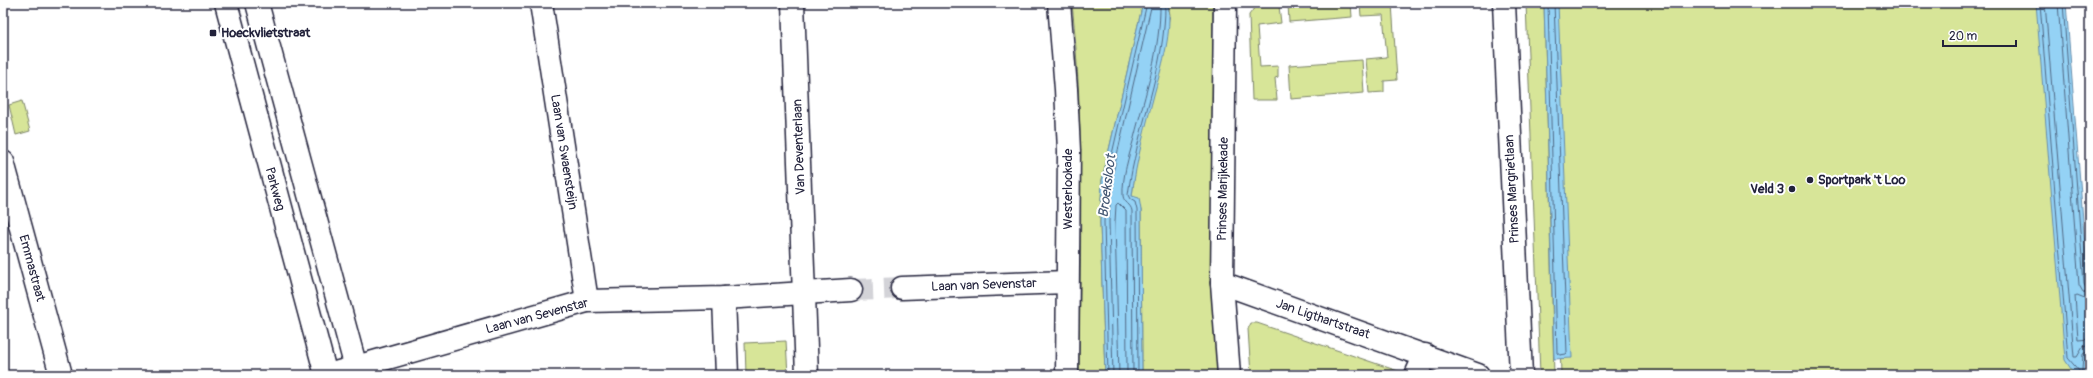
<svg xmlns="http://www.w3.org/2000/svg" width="2093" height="378" font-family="Pangolin,sans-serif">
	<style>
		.green { fill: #d7e598; stroke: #7c846a }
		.water { fill: #94d2f5; stroke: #668cab }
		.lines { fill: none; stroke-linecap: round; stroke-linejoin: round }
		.shore { stroke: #506885; stroke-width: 1 }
		.minor-tunnel { stroke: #d3d3d8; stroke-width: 22; stroke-dasharray: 22 11; stroke-linecap: butt }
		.minor-casing { stroke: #22223b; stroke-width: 25 }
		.minor { stroke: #fff; stroke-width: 22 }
		.poi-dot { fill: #22223b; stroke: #fff; stroke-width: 1.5 }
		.labels { text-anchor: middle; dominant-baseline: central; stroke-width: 4; stroke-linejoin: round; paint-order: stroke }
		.poi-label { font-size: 13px; font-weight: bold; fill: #22223b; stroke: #fff; text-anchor: start }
		.street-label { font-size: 13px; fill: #22223b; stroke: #fff }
		.water-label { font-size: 14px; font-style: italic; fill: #445773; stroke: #fff }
	</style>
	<rect width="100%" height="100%" fill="#fff"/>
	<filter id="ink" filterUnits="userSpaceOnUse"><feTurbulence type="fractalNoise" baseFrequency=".025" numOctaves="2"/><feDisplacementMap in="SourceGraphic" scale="8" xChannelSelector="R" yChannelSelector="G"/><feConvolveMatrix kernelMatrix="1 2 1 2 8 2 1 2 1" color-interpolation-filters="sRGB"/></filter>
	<g filter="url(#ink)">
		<g class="green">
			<path d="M1072 3H1143L1102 180 1100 222 1105 375H1079C1080 251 1085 127 1072 3Z"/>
			<polygon points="1168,3 1213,3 1211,267 1218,375 1142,375 1141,210 1132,196 1136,165 1170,15"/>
			<polygon points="1351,3 1352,17 1289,22 1288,4"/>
			<polygon points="1360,3 1392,3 1397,80 1384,81 1384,92 1369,93 1366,59 1387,57 1383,15 1361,16"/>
			<polygon points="1526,3 1544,3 1554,375 1540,375"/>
			<polygon points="1550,3 2052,3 2082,375 1561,375"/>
			<polygon points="1279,6 1281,23 1257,26 1260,67 1278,66 1278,77 1275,78 1277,100 1252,100 1249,15 1255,7"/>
			<polygon points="1362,60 1364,93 1291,99 1289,65"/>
			<polygon points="22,101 30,131 16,135 9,105"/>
			<polygon points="1251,323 1257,323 1401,372 1400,375 1251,375 1248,329"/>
			<polygon points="786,341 788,375 746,375 745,343"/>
		</g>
		<g class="water">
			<path d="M1143 3H1168C1172 33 1163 62 1155 91 1146 126 1136 160 1132 196L1139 198 1141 210 1142 375H1105L1100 222 1102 180Z"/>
			<polygon points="1544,3 1558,3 1572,358 1554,359"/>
			<polygon points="2036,3 2066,3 2090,310 2090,352 2086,356 2086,374 2088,375 2075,375 2065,360"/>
		</g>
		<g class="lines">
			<g class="shore">
				<polyline points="1548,3 1557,353 1560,355 1566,354 1567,353 1554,3"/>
				<polyline points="2040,3 2068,358 2080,372 2082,371 2083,354 2090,350"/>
				<polyline points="2045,3 2074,357 2077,357 2083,347 2090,345"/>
				<polyline points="2058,3 2079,285 2083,292 2090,294"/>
				<polyline points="2063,3 2084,284 2086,288 2090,288"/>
				<polyline points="2090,300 2077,295 2075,296 2078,340 2090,339"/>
				<polyline points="1108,375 1104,222 1106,180 1147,3"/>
				<polyline points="1113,375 1109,222 1111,181 1152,3"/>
				<polyline points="1119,375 1115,222 1116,205 1118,203 1126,211 1127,375"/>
				<path d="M1133 375 1132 211C1131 204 1124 203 1123 196 1122 177 1129 156 1134 138 1145 94 1161 49 1160 3"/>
				<path d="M1138 375 1137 210 1135 202 1130 199 1128 195C1136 130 1166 68 1165 3"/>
			</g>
			<polyline class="minor-tunnel" points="851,290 902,288"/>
			<defs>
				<g id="minor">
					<polyline points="226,3 326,375"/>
					<polyline points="257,3 358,375"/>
					<polyline points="541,3 587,301"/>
					<polyline points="793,3 807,375"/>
					<polyline points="1059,3 1066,89 1069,151 1067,375"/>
					<polyline points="1225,3 1222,283 1229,375"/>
					<polyline points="1504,3 1521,375"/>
					<polyline points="3,162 61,375"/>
					<polyline points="1222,283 1478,375"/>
					<polyline points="902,288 1067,282"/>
					<polyline points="724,298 727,375"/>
					<polyline points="328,375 587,301 724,298 851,290"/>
					<polyline points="1416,375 1425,355"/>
				</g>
			</defs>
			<use href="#minor" class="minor-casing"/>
			<use href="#minor" class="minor"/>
		</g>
	</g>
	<g class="poi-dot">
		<rect x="209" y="29" width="8" height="8" rx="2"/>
		<circle cx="1810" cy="180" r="4"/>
		<circle cx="1792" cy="189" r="4"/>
	</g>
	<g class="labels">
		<g class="poi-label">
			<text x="221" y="33">Hoeckvlietstraat</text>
			<text x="1818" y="180">Sportpark 't Loo</text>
			<text x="1784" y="189" text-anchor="end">Veld 3</text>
		</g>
		<g class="street-label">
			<text transform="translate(799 147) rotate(-92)">Van Deventerlaan</text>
			<text transform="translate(564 152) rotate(81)">Laan van Swaensteijn</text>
			<text transform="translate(275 189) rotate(75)">Parkweg</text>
			<text transform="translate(1068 189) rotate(-90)">Westerlookade</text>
			<text transform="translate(1223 189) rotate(-89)">Prinses Marijkekade</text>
			<text transform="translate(1512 189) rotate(-93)">Prinses Margrietlaan</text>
			<text transform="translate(32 268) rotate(75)">Emmastraat</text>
			<text transform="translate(984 285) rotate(-2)">Laan van Sevenstar</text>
			<text transform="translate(537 316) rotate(-15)">Laan van Sevenstar</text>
			<text transform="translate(1323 319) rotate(19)">Jan Ligthartstraat</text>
		</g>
		<g class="water-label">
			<text transform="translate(1107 186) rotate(-83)">Broeksloot</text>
		</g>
	</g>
	<rect width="2093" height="378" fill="none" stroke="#fff" stroke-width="16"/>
	<rect x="8" y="8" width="2077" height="362" fill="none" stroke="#22223b" stroke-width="1.5" filter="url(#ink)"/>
	<path d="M1943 40v6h73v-6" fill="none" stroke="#22223b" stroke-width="2"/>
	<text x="1949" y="40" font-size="12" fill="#22223b" stroke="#ffffff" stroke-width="3" paint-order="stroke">20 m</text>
</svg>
